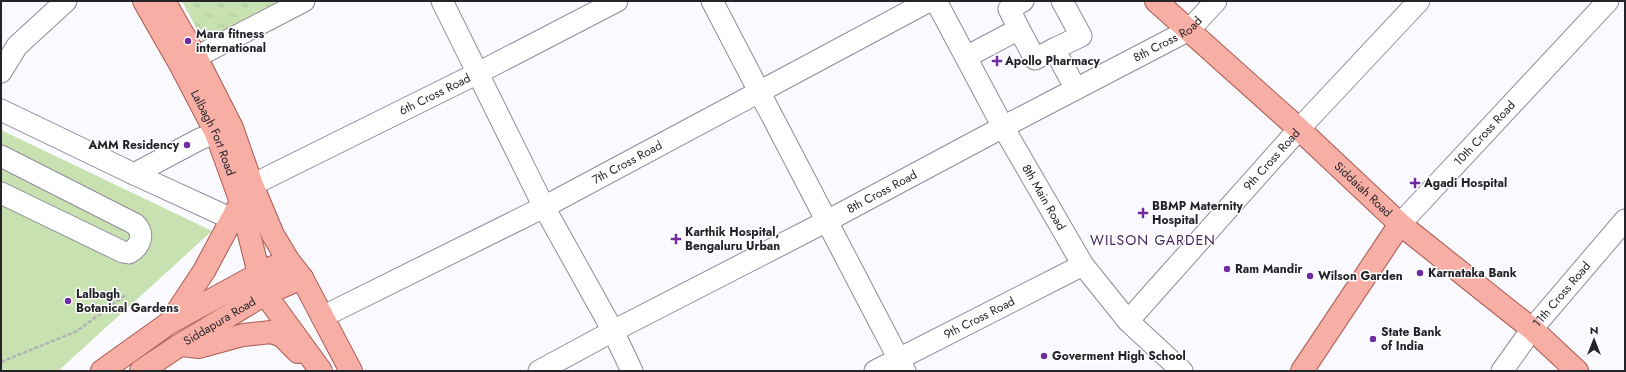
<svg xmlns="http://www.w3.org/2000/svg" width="1626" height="372" font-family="Jost,sans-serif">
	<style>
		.grass { fill: url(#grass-tufts) }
		.park { fill: #c7e2b0 }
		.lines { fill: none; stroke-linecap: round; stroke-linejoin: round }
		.minor-casing { stroke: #908b9c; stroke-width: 23 }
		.major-casing { stroke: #aa5a52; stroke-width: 24 }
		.path { stroke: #b2b1b6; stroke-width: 2.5; stroke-dasharray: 4 2; stroke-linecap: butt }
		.minor { stroke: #fff; stroke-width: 21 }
		.major { stroke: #f7aea4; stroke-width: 22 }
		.poi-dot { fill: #702da1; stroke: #fff; stroke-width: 1.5 }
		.labels { text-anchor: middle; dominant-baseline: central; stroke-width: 3; stroke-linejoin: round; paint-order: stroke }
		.poi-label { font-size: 12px; font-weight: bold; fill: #25232a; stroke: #fff; text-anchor: start }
		.street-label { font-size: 12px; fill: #25232a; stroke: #fff }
		.quarter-label { font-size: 14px; letter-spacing: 1px; fill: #44255e; stroke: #fff }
	</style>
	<defs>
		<pattern id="grass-tufts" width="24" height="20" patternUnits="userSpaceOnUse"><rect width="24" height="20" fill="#c7e2b0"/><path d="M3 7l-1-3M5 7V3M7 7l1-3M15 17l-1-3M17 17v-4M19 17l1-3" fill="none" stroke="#abc298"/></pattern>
	</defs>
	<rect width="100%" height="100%" fill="#faf9fd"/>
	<polygon class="grass" points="182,1 287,1 203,41"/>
	<polygon class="park" points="1,130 212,231 58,371 1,371"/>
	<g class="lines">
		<defs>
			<g id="minor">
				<polyline points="442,1 544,207 613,331 632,371"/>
				<polyline points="712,1 905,371"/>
				<path id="s1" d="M936 1 1003 127 1083 265 1128 321 1182 371"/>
				<polyline points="1019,29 1035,59 1054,49 1076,89"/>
				<polyline points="1054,49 1081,36 1062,1"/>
				<polyline points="196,57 304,1"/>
				<polyline points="966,57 1019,29 1009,9 1023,1"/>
				<polyline points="1,72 17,46 66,1"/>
				<polyline points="1,110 134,174 232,219"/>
				<path d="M1 156 135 224C145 234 141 246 129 253L123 252 1 193"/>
				<polyline points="134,174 200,139 216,133"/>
				<path id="s2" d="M252 185 478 73 617 1"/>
				<path id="s3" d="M1400 224 1608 1"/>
				<path id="s4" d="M322 317 544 207 929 1"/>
				<path id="s5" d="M1128 321 1299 129 1419 1"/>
				<path id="s6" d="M539 371 613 331 827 221 1003 127 1189 30 1216 1"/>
				<path id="s7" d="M875 371 1083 265"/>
				<path id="s8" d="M1502 371 1532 329 1625 220"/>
			</g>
			<g id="major">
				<path id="s9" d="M144 1 180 64 216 133 241 202 259 274 265 294 321 371"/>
				<polyline points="164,1 196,57 232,128 252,185 273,235 288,260 302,278 351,371"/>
				<path id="s10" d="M1156 1 1299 129 1400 224 1532 329 1577 371"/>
				<polyline points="171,321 204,271 241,202"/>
				<polyline points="183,345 199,347 243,335 271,332 282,336 298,352"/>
				<polyline points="102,371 169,323 259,274 288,260"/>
				<path id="s11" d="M141 371 180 345 265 294 302 278"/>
				<polyline points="1302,371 1400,224"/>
			</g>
		</defs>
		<use href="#minor" class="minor-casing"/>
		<use href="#major" class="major-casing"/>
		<polyline class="path" points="1,362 77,331 127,294"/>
		<use href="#minor" class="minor"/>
		<use href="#major" class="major"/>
	</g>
	<g class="poi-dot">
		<circle cx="188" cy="41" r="4"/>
		<path d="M995 55h4v4h4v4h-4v4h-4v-4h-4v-4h4z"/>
		<circle cx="187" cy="145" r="4"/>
		<path d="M1413 177h4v4h4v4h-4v4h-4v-4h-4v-4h4z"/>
		<path d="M1141 207h4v4h4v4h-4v4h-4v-4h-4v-4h4z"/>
		<path d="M674 233h4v4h4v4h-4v4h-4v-4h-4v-4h4z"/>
		<circle cx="1227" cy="269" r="4"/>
		<circle cx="1420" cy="273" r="4"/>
		<circle cx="1310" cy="276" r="4"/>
		<circle cx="68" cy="301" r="4"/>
		<circle cx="1373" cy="339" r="4"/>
		<circle cx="1044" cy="356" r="4"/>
	</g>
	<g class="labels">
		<g class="poi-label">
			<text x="196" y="34">Mara fitness<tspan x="196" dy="14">international</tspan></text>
			<text x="1005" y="61">Apollo Pharmacy</text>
			<text x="179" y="145" text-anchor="end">AMM Residency</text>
			<text x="1424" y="183">Agadi Hospital</text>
			<text x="1152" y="206">BBMP Maternity<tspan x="1152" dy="14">Hospital</tspan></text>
			<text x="685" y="232">Karthik Hospital,<tspan x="685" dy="14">Bengaluru Urban</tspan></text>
			<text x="1235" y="269">Ram Mandir</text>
			<text x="1428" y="273">Karnataka Bank</text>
			<text x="1318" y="276">Wilson Garden</text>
			<text x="76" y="294">Lalbagh<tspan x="76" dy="14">Botanical Gardens</tspan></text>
			<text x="1381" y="332">State Bank<tspan x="1381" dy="14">of India</tspan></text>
			<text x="1052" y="356">Goverment High School</text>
		</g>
		<g class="street-label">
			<text stroke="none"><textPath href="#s6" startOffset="711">8th Cross Road</textPath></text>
			<text stroke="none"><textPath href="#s2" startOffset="204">6th Cross Road</textPath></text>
			<text stroke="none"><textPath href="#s9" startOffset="149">Lalbagh Fort Road</textPath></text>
			<text stroke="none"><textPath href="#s3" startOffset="124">10th Cross Road</textPath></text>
			<text stroke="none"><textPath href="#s5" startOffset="216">9th Cross Road</textPath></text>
			<text stroke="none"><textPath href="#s4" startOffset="342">7th Cross Road</textPath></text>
			<text stroke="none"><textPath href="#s10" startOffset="280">Siddaiah Road</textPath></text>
			<text stroke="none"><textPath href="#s6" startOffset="387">8th Cross Road</textPath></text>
			<text stroke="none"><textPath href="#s1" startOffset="224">8th Main Road</textPath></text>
			<text stroke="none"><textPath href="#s8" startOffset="97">11th Cross Road</textPath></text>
			<text stroke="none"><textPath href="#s7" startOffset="117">9th Cross Road</textPath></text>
			<text stroke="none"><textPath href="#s11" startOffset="93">Siddapura Road</textPath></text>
		</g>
		<g class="quarter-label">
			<text x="1153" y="240">WILSON GARDEN</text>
		</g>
	</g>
	<rect width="1626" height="372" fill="none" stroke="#25232a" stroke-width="4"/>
	<g transform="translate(1594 340)" stroke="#ffffff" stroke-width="3" paint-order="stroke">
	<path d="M0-3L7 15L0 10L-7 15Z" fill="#25232a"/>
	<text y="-6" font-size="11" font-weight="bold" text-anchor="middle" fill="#25232a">N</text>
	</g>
</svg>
